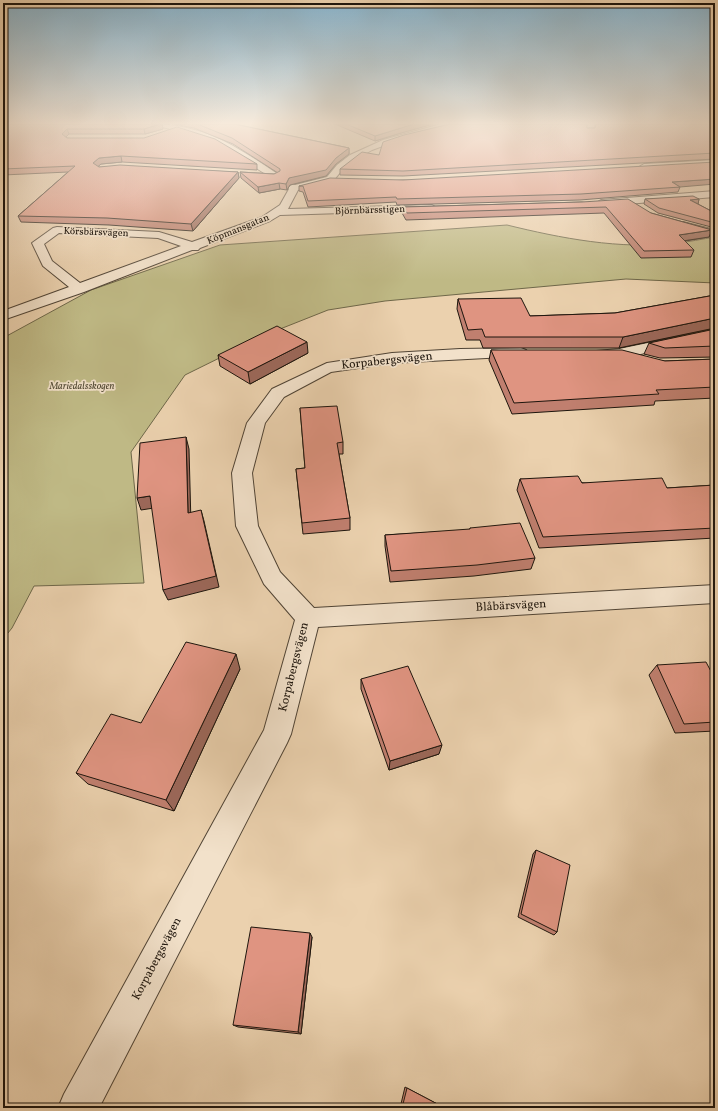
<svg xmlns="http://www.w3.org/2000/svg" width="718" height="1111" font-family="Vollkorn,serif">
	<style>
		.green { fill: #bfb985; stroke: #6e6749 }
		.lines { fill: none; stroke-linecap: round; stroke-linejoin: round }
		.street-casing { stroke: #504435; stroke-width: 2 }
		.street { fill: #f2e1ca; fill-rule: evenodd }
		.wall { fill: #c07f6f; stroke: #1d150d }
		.shaded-wall { fill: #9c685a; stroke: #1d150d }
		.building { fill: #df9481; stroke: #1d150d }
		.labels { text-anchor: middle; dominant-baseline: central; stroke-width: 3.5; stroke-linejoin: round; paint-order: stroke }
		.far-street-label { font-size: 10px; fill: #1d150d; stroke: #f2e1ca }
		.far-park-label { font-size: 10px; font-style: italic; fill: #4e4631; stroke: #f2e1ca }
		.street-label { font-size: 12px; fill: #1d150d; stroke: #f2e1ca }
	</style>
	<rect width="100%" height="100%" fill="#ebd1ae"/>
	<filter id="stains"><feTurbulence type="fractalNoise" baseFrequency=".005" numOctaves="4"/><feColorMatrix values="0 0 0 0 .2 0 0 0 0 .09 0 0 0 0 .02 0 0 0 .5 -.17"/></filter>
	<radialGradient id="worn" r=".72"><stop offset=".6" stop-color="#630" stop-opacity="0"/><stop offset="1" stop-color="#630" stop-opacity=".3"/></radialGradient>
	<path class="green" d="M507 225C560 238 621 250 676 243 689 242 702 239 715 237V283L626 279 385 301 328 310 270 333 185 375 131 452 144 583 34 586 12 628 3 639V338L91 290 220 245Z"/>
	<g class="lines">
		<defs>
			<g id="street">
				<path d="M150 124C213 124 245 154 295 185L327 177 337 165 350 155 383 140 441 124H459L407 137 372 150 356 159 343 169 333 181 298 190 288 209 432 205 437 208 436 210 280 215 270 221 200 248 198 250H192L84 292 3 320V311L69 287 43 266 32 243 53 228 57 227 159 232 192 242 262 217 280 205 289 189 220 145 195 135ZM59 233 158 238 181 246 80 283 52 261 44 244Z"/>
				<polygon points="715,160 715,166 644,170 639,167 644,164"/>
				<polygon points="715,191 715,197 601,206 596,203 601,200"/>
				<polygon points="683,222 715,230 715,237 679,227 677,225 679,223"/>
				<polygon points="715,329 715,337 619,359 596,357 593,354 596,351 619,349"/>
				<polygon points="521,348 526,350 529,353 526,356 392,363 331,372 284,397 265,423 252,473 258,526 280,572 314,608 715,585 715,603 318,627 291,734 287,743 99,1108 58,1108 64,1094 264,730 295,620 264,584 236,526 232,473 247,423 272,389 327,363 392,353 460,349"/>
			</g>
		</defs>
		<use href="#street" class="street-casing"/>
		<use href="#street" class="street"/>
	</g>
	<g class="wall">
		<polygon points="3,124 162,124 163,129 145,134 69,134 66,137 67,138 257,164 257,170 122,162 101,164 98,166 99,167 238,172 239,178 193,231 109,225 21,222 18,216 68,172 3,175"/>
		<polygon points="172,124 234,124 349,148 349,154 336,164 326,176 290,185 287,190 280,189 259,193 241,178 240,172 274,174 278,173 233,144 194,128"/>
		<polygon points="335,124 433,124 401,133 375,141"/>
		<polygon points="595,124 715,124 715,159 403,176 340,175 340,169 379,155 587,128 595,128"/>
		<polygon points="403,180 680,187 678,192 580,200 397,205 396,202 308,207 303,192 299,191 299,186"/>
		<polygon points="645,199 699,199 698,204 715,213 715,228 658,213 644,204"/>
		<polygon points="582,202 651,213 712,230 709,237 685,241 694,250 691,257 641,258 604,213 406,220 402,213 403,207"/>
		<polygon points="715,295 715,328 619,348 483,348 480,340 466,340 457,309 458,299 530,316 615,313"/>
		<polygon points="715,329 715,357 660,358 644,354 649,343"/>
		<polygon points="491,350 665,361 715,359 715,398 655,401 654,405 512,414 489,360"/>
		<polygon points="308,353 250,384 220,366 218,355"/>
		<polygon points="300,408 343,442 343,454 339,454 350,518 350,530 303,534 296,469 305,468"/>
		<polygon points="520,479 667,488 715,485 715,538 539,548 517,490"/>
		<polygon points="470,528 535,558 531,569 474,576 390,582 385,546 385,535 470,530"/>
		<polygon points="657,665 715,679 715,731 675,733 649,675"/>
		<polygon points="240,669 174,811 88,784 76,773 141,723"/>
		<polygon points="361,679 439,754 389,770 361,689"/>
		<polygon points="536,850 557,932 554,935 518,917 533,854"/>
		<polygon points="312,937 301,1034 238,1027 233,1025"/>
		<polygon points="405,1087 445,1108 400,1108"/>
	</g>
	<g class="shaded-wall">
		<polygon points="160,124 162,124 163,129 145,134 144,129"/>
		<polygon points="414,124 433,124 401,133 375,141 375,136"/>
		<polygon points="67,129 69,134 64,139 62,134"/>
		<polygon points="349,148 349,154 336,164 326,176 290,185 287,190 286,184 289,178 336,158"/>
		<polygon points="121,156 122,162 101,164 95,169 93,163 99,158"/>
		<polygon points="238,172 239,178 193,231 191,224"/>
		<polygon points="715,179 715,184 680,187 672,182"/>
		<polygon points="279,183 280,189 259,193 258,187"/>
		<polygon points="699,199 698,204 690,200"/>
		<polygon points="712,230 709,237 676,242 679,235"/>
		<polygon points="715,318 715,328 619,348 623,337"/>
		<polygon points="307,342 308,353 250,384 248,372"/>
		<polygon points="186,437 189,449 191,524 188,513"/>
		<polygon points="150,496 154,508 141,510 137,498"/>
		<polygon points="201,510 204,521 219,587 168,600 163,590"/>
		<polygon points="236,654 240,669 174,811 166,800"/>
		<polygon points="442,745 439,754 389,770 390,761"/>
		<polygon points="310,933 312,937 301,1034 298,1032"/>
	</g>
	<g class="building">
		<polygon points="3,124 160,124 144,129 67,129 62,134 67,138 144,138 177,127 215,139 257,164 121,156 99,158 93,163 99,167 120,165 238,172 191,224 107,218 18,216 75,166 3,169"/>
		<polygon points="197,124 234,124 349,148 336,158 326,170 289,178 286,184 279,183 258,187 240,172 274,174 280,171 280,169 232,138"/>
		<polygon points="346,124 414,124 375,136"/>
		<polygon points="450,124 587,124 587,128 595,128 596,124 715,124 715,153 403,171 340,169 362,152 379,155 383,142 404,135"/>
		<polygon points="715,162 715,179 672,182 680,187 581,194 397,199 396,197 308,201 303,186 299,186 330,178 403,180"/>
		<polygon points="693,196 699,199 690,200 715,213 715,223 659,208 645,199"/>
		<polygon points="628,199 651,213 712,230 679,235 694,250 644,251 606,207 407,213 403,207 582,202"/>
		<polygon points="715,295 715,318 623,337 485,337 482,329 468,330 458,299 521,298 530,316 615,313"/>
		<polygon points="277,326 307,342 248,372 218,355"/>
		<polygon points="715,329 715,346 665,348 649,343"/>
		<polygon points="491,350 622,350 665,361 715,359 715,387 656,390 659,394 514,403"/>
		<polygon points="337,406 343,442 337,443 350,518 302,523 296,469 305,468 300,408"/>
		<polygon points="186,437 188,513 201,510 216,576 163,590 150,496 137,498 140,443"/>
		<polygon points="578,476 582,483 662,478 667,488 715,485 715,528 543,537 520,479"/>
		<polygon points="520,523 535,558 477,565 391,571 385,535 470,529 470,528"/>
		<polygon points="186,642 236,654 166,800 76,773 111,714 141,723"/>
		<polygon points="706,662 715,679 715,722 684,724 657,665"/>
		<polygon points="408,666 442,745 390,761 361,679"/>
		<polygon points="536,850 570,865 557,932 521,914"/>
		<polygon points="251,927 310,933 298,1032 233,1025"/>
		<polygon points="407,1088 445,1108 402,1108"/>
	</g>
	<linearGradient id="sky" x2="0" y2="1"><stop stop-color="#88b5cf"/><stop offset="0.44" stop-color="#f6eadb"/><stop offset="1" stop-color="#f6eadb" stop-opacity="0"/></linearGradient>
	<rect width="718" height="280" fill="url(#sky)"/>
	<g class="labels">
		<g class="far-street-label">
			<text transform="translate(370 210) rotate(-2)">Björnbärsstigen</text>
			<text transform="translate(238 229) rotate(-22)">Köpmansgatan</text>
			<text transform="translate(96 232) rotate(2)">Körsbärsvägen</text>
		</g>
		<g class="far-park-label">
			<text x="82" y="386">Mariedalsskogen</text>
		</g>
		<g class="street-label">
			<text transform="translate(387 361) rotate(-6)">Korpabergsvägen</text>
			<text transform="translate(511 606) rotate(-3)">Blåbärsvägen</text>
			<text transform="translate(294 667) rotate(-76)">Korpabergsvägen</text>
			<text transform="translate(157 959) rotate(-62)">Korpabergsvägen</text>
		</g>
	</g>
	<rect width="718" height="1111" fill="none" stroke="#ebd1ae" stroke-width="16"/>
	<rect x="4" y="4" width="710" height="1103" fill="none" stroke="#1d150d" stroke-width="2"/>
	<rect x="8" y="8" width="702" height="1095" fill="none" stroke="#1d150d"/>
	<rect width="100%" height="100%" filter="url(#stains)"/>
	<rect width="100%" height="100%" fill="url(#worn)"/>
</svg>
